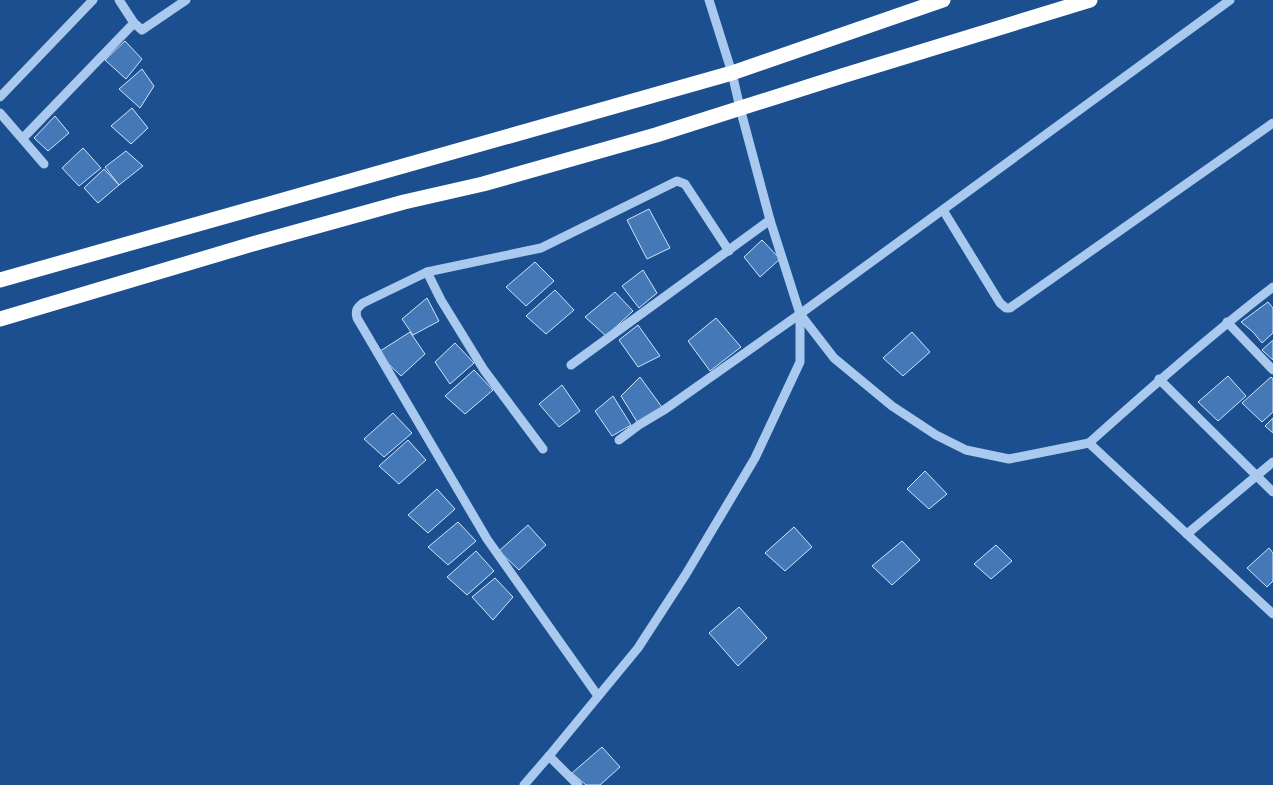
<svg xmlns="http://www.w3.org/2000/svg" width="1273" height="785" font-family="Raleway,sans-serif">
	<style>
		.building { fill: #4478b7; stroke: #cfe3fa }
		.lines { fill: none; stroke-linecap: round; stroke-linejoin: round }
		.minor { stroke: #a9c9ee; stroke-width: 9 }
		.highway { stroke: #fff; stroke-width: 15 }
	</style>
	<rect width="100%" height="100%" fill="#1b4f8f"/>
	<g class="building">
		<polygon points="125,41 142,59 126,79 105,60"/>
		<polygon points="142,69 154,86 140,108 119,89"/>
		<polygon points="132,108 148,128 131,144 111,126"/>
		<polygon points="55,116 69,133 48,151 34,138"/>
		<polygon points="83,148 101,168 79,186 62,168"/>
		<polygon points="126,151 143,166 119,185 105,167"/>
		<polygon points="104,169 119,185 98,203 84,188"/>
		<polygon points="649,209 670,248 647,259 627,220"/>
		<polygon points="762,240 780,259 760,277 744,257"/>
		<polygon points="535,262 554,281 526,306 506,287"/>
		<polygon points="643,270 657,293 639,308 622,286"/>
		<polygon points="555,290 574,310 546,334 526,316"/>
		<polygon points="615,292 633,311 606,336 585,317"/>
		<polygon points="427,298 439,321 413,335 402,319"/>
		<polygon points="1268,302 1273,308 1273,333 1262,343 1253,332 1241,322"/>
		<polygon points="716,318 741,347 710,371 688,341"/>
		<polygon points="638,325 660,356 638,367 619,340"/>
		<polygon points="410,332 425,354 401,376 377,353"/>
		<polygon points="912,332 930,352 903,376 883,358"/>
		<polygon points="1273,340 1273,360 1262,350"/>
		<polygon points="455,343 474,363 450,384 435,362"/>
		<polygon points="474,370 493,390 465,414 445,396"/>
		<polygon points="1228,376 1246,396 1218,421 1198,402"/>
		<polygon points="640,377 664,410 639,425 621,396"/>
		<polygon points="1271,377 1273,379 1273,412 1262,422 1242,403"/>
		<polygon points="562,385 580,411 559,427 539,404"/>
		<polygon points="613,396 631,425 612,436 595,411"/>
		<polygon points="393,413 412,433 384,457 364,439"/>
		<polygon points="1273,418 1273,433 1265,426"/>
		<polygon points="408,440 426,460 399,484 379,466"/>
		<polygon points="925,471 947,494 929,509 907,489"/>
		<polygon points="437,489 455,509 428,533 408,515"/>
		<polygon points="458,522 476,541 448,565 428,547"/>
		<polygon points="528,525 546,545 519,570 499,551"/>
		<polygon points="794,527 812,547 785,571 765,553"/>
		<polygon points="902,541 920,560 892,585 872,566"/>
		<polygon points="996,545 1012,561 991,579 974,564"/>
		<polygon points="1269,548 1273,553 1273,581 1267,587 1247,568"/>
		<polygon points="476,551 494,571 467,595 447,577"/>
		<polygon points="495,578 513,597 493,620 472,597"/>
		<polygon points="739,607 767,638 738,666 709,633"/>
		<polygon points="602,747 620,767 600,785 586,785 572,773"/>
	</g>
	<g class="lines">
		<g class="minor">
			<polyline points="119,0 134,23 142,30 186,0"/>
			<polyline points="0,97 93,0"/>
			<polyline points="0,113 44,164"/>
			<polyline points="23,138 134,23"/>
			<polyline points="943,210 1000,303 1006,308 1010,308 1273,123"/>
			<polyline points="427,272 441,300 484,370 543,449"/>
			<path d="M1273 287C1209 336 1149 389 1089 443L1273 614"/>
			<polyline points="800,314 834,358 892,406 936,435 966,450 1009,459 1089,443"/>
			<polyline points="1227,322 1273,370"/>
			<polyline points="571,365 770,220"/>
			<polyline points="1159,379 1273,492"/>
			<polyline points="619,440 639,425 664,410 800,314 1230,0"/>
			<polyline points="1187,534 1273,462"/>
			<path d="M598 696 487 539 357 318C355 310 357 308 363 303L427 272 541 248 677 181 685 184 729 251"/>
			<polyline points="549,756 638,648 686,574 755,458 800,362 800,314 770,220 740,108 732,73 709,0"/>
			<polyline points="524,785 549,756 578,785"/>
		</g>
		<g class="highway">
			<polyline points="0,280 732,73 943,0"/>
			<polyline points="0,319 256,243 404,202 483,184 656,135 842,76 1090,0"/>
		</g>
	</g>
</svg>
